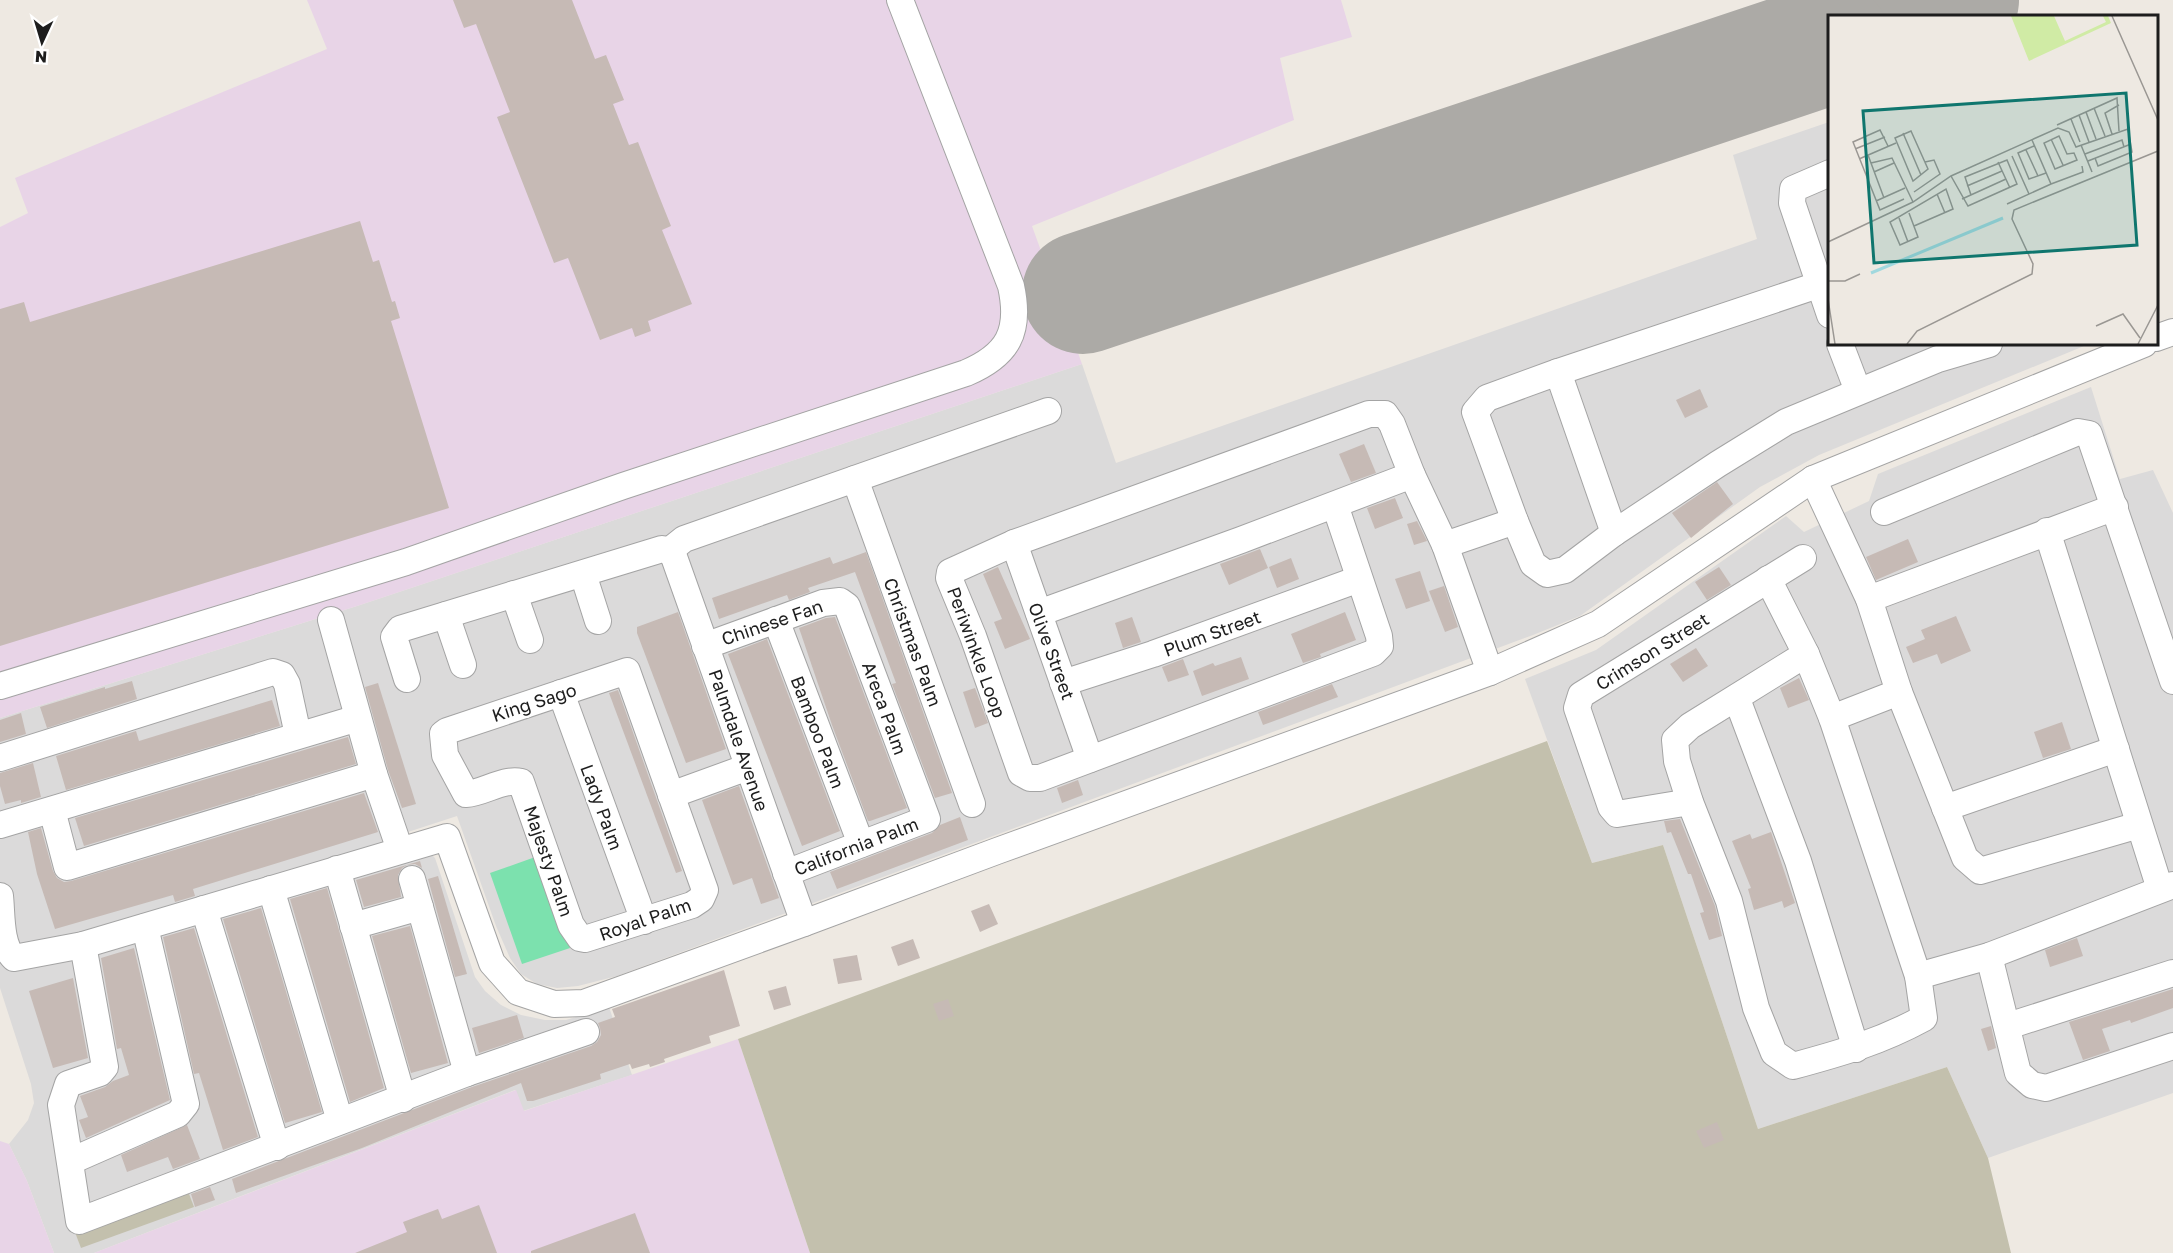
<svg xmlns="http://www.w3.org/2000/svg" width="2173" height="1253" font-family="'Golos Text',sans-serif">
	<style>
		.residential { fill: #dbdada }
		.industrial { fill: #e8d4e7 }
		.construction { fill: #c3c0ad }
		.pitch { fill: #7ce1ae }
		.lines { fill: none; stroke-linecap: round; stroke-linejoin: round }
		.runway { stroke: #acaaa6; stroke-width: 122 }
		.building { fill: #c6bab5 }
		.minor-casing { stroke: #a4a4a4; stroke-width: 28 }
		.minor { stroke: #fff; stroke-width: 26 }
		.labels { text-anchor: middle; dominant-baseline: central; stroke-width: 4.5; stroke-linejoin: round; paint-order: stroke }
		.street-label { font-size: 18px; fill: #1d1d1d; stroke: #fff }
		.inset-river { fill: none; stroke: #a0d8de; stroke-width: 3 }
		.inset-road { fill: none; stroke: #9a9793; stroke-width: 1.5 }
		.view { fill: #0f766e; fill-opacity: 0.15; stroke: #0f766e; stroke-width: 3 }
		.inset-edge { fill: none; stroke: #1d1d1d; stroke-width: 3 }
	</style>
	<rect width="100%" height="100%" fill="#eee9e2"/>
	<g class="residential">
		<polygon points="1829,122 1830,344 2084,344 2084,346 1819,455 1760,487 1580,616 1533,635 617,976 578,986 557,988 537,984 521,974 510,958 496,926 457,816 408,832 413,850 430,853 435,858 475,977 485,991 501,1005 521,1015 545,1020 566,1020 609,1007 632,1075 523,1111 515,1090 94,1253 54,1253 27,1181 9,1144 28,1120 34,1103 31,1084 0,988 0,718 357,606 1082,364 1116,463 1757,239 1733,155"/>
		<polygon points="2091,387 2120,479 2153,470 2173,513 2173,1093 1988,1158 1947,1067 1758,1129 1663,845 1592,863 1525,679 1596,650 1786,516 1804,532 1869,501 1878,474"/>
	</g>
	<g class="industrial">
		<polygon points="307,0 1341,0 1352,37 1280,58 1294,120 1032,226 1082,364 357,606 0,718 0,227 28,213 15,178 327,49"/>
		<polygon points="738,1039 810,1253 94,1253 516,1090 524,1111"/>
		<polygon points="0,1141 9,1144 27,1181 54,1253 0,1253"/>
	</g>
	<g class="construction">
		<polygon points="1547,741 1592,863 1663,845 1758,1129 1947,1067 1988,1158 2011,1253 810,1253 738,1039"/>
		<polygon points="186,1186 194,1207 81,1248 73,1227"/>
	</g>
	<polygon class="pitch" points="538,856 570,948 522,964 490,873"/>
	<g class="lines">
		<g class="runway">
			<polyline points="1908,16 1958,0"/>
			<polyline points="1083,293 1830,43"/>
		</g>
	</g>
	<g class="building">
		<polygon points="453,0 572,0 595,59 606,55 624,100 613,104 629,145 638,142 657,191 671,226 662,230 692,304 648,321 651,331 635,337 632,328 600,340 568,258 554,263 497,117 510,112 476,24 464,28"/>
		<polygon points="360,221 373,262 379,260 392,302 395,301 400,318 391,321 449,508 0,646 0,309 24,302 30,322"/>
		<polygon points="1700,389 1708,407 1685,418 1676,400"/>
		<polygon points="1364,444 1376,473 1351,482 1339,454"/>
		<polygon points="1717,482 1733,504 1691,538 1672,513"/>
		<polygon points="1395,498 1403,518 1375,529 1367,508"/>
		<polygon points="1417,521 1427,541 1414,545 1407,524"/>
		<polygon points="1908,539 1918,562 1876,580 1866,557"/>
		<polygon points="1260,549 1268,568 1229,585 1220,564"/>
		<polygon points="866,552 952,793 935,798 892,684 896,683 855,572 808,588 810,592 789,600 787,595 719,619 712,598 830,557 833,564"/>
		<polygon points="1291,558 1299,579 1277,588 1269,567"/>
		<polygon points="998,567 1030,639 1005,649 994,622 1002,619 983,574"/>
		<polygon points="1719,567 1731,585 1707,600 1695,582"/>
		<polygon points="1420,571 1430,601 1406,609 1395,579"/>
		<polygon points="1444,586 1458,627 1445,632 1429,591"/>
		<polygon points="678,612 726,749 686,763 637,633 637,627"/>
		<polygon points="1345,612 1356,640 1320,654 1321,657 1303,663 1291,634"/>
		<polygon points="1956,616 1971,651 1941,664 1937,654 1913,663 1906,647 1925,639 1921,630"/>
		<polygon points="835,617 907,808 870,821 868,821 832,725 799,628 826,618"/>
		<polygon points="1132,617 1141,642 1123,648 1115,623"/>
		<polygon points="767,639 840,831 802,846 728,654"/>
		<polygon points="1696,648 1708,666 1683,682 1670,664"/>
		<polygon points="1241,657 1249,679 1202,696 1193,671 1213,663 1215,666"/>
		<polygon points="1183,659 1189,675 1168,682 1162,667"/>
		<polygon points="1799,678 1809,700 1788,708 1780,688"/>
		<polygon points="132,681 137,699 47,728 40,707 105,687 105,689"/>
		<polygon points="378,683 416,804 402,808 388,770 365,687"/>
		<polygon points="1332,684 1338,697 1263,725 1258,712"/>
		<polygon points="975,688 988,723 975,728 963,692"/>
		<polygon points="618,690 682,871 676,873 609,693"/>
		<polygon points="272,700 280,726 66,790 56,756 136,731 139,741"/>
		<polygon points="21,713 26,734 0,742 0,720"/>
		<polygon points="2062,722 2071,749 2043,758 2034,732"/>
		<polygon points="348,737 356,764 84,846 75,818"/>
		<polygon points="33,763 41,797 21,803 21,800 5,804 0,786 0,773"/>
		<polygon points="1078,780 1083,795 1062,803 1057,788"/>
		<polygon points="739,786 779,898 761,904 752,878 733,885 702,800"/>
		<polygon points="364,793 378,832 193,889 195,896 175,902 173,895 55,929 37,874 28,832 41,828 53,871 57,878 64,882 71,881"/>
		<polygon points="960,817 968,840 837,889 830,872 932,833 940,825"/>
		<polygon points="1680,819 1715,906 1722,936 1709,940 1700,913 1704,912 1691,874 1688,874 1671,832 1667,833 1664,821"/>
		<polygon points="1771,832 1795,903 1784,908 1782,901 1754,910 1748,889 1751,888 1732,841 1750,834 1752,839"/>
		<polygon points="420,861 422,868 415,864 407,865 402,868 398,875 401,897 364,907 356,880"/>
		<polygon points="438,876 467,974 455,977 428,879"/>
		<polygon points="327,888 384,1088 350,1102 290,899"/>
		<polygon points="989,904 998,924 980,932 971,911"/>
		<polygon points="261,908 322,1112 285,1123 223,919"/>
		<polygon points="410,926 448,1063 411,1073 372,936"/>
		<polygon points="194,928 258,1137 223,1150 199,1073 194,1074 163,937"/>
		<polygon points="2077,938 2083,956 2050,967 2045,950"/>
		<polygon points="913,939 920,958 898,966 891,947"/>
		<polygon points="134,948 170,1100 86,1138 79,1120 88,1117 80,1096 105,1087 113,1081 129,1075 121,1048 117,1049 101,958"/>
		<polygon points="857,955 862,980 838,984 833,959"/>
		<polygon points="724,970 740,1026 709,1036 711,1043 664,1059 665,1062 650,1067 649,1064 632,1069 630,1064 600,1074 601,1079 533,1101 527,1101 521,1083 362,1148 236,1193 232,1179 472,1087 591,1046 597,1042 601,1035 600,1028 598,1023 615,1017 612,1009"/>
		<polygon points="73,978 88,1058 53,1068 29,991"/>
		<polygon points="786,986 791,1005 774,1010 768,991"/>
		<polygon points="2173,989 2173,1008 2131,1023 2130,1020 2102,1029 2110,1051 2083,1060 2069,1022"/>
		<polygon points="948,999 954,1016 939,1021 933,1004"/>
		<polygon points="517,1015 524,1038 479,1053 472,1028"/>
		<polygon points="1991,1026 1996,1048 1988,1051 1981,1029"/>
		<polygon points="1717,1122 1724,1140 1704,1148 1696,1131"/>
		<polygon points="187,1125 200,1159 173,1169 168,1157 127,1172 121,1155"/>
		<polygon points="210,1187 215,1200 195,1207 191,1194"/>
		<polygon points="479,1205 497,1253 355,1253 407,1232 403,1222 438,1209 442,1219"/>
		<polygon points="635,1213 650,1253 531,1253 531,1251"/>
	</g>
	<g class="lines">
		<defs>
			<g id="minor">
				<polyline points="1830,173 1793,189 1792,203 1830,315"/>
				<polyline points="1818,285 1558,372 1487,398 1475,412 1515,521 1533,564 1547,574 1565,570 1614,533 1718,464 1786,422 1938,359 1989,344"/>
				<polyline points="2156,338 2173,332"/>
				<polyline points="1840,344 1858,391"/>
				<polyline points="1558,372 1614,533"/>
				<polyline points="855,479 972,804"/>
				<polyline points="1813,479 1869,599 1899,692 1965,858 1980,871 2139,825"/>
				<polyline points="1335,505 1379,636 1380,646 1373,653 1040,778 1030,778 1021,773 973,636 949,578 950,572 1014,543 1369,414 1385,414 1392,424 1412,475 1445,545 1490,672"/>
				<polyline points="1884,512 2078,432 2089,434 2173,681"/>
				<polyline points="2047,531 2160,889"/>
				<polyline points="1014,543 1090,759"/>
				<polyline points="1445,545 1515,521"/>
				<polyline points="669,551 684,539 1048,411"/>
				<polyline points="583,574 598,621"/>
				<polyline points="1768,579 1806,654"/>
				<polyline points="514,594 530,640"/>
				<polyline points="1869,599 2115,507"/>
				<polyline points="1039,613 1241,540 1412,475"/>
				<polyline points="446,615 463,665"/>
				<polyline points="331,620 374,774 400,850"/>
				<polyline points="776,620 861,844"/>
				<polyline points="705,646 823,603 840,601 847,606 927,819 786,873"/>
				<path d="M1806 654 1832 718 1918 976 1924 1018C1880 1042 1841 1053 1793 1066L1774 1053 1756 1008 1729 901 1690 802 1677 761 1675 740 1690 726Z"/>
				<path d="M627 671 705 890 701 899 692 905 585 939 580 938 571 925 521 782C503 778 484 793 466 794L445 755 443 734 447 731Z"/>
				<polyline points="407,679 394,637 400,629 662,549 669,551 674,557 804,923"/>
				<polyline points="1063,683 1153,654 1359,579"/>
				<path d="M0 686 406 562 623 486 966 373C1008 355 1021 332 1011 286L900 0"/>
				<polyline points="561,693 644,921"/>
				<polyline points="1737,699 1798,861 1856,1049"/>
				<polyline points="1832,718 1899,692"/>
				<polyline points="0,758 273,672 282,675 287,684 298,735"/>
				<polyline points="671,795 748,767"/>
				<polyline points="1690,802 1617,814 1611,807 1577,708 1581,695 1803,558"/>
				<polyline points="1945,808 2116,749"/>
				<polyline points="52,810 67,867 374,774"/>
				<polyline points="0,825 358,718"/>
				<polyline points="337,869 403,1099"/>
				<polyline points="412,879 467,1073"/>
				<polyline points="271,889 340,1121"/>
				<path d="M0 896C2 914 0 945 14 958L83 945 447 837 492 963 518 992 554 1004 584 1003 804 923 997 851 1490 672 1598 624 1813 479 2144 344"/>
				<polyline points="204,909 277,1147"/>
				<polyline points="353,926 420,907"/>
				<polyline points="83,945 105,1067 100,1073 68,1084 61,1105 79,1221 467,1073 586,1032"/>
				<polyline points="1989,956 2018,1073 2032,1085 2046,1088 2173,1046"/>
				<polyline points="1918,976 1989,956 2173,885"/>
				<polyline points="2008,1026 2173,973"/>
				<polyline points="71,1161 178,1114 186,1104 145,927"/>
			</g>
		</defs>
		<use href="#minor" class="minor-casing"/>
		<use href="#minor" class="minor"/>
	</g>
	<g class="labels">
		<g class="street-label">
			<text transform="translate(772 622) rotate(-19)">Chinese Fan</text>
			<text transform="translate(1212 633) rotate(-20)">Plum Street</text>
			<text transform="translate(913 642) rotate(70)">Christmas Palm</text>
			<text transform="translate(1052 651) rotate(70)">Olive Street</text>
			<text transform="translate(1652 651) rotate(-32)">Crimson Street</text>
			<text transform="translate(977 652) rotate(70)">Periwinkle Loop</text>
			<text transform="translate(534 702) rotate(-18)">King Sago</text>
			<text transform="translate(885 708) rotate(70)">Areca Palm</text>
			<text transform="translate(818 732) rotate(69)">Bamboo Palm</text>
			<text transform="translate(739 740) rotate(71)">Palmdale Avenue</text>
			<text transform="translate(602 807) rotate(70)">Lady Palm</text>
			<text transform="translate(856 846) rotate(-21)">California Palm</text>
			<text transform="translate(549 861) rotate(71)">Majesty Palm</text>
			<text transform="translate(645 919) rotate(-19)">Royal Palm</text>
		</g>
	</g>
	<g transform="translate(1828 15)">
		<rect width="330" height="330" fill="#eee9e2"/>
		<path d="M183 1H226L237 26 278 7 275 1H280L283 8 201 46Z" fill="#d0eba5"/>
		<path class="inset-river" d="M43 258 175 203"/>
		<path class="inset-road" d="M284 1 330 105M266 93 277 121M258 97 268 124M251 100 261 127M243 104 252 127M229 110 289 83 291 116M83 116 100 154 85 166 67 123ZM75 118 93 160M284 119 277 98 291 90M231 121 239 139 246 138 249 145 227 154 216 128ZM223 124 235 150M204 125 223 169 255 157 254 151M253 130 264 157M60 131 52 115 25 127 52 195 76 184M206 131 190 138 201 164 218 158M27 134 57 122M198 135 210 161M257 139 294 125 296 132M40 140 56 183M184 141 201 179M31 144 68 128M260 146 303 129M170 147 182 173M43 148 64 143 85 187M46 157 66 148M123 161 140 191 189 169 179 145 137 162 143 180M139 171 174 156M86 177 112 159 106 145 97 147M109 179 117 198M134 184 178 164M48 186 77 173M179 189 223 169M81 198 90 222 72 230 62 207 118 174 125 194 86 211M71 203 80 227M0 227 85 187 123 161 230 113 241 117 248 132 300 114 304 137 270 151 267 143M0 266H17L32 259M0 284 7 329M268 311 295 299 312 323M79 329 89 316 204 259 205 249 184 204 186 195 330 136M310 329 330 290"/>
		<path class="view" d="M298 78 309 230 46 248 35 96Z"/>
		<rect width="330" height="330" class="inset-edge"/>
	</g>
	<g transform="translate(42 42) rotate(184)" stroke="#ffffff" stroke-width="4.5" paint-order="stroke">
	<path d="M0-4.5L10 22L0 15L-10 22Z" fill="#1d1d1d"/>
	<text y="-9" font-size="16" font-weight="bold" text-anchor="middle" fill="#1d1d1d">N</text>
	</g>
</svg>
